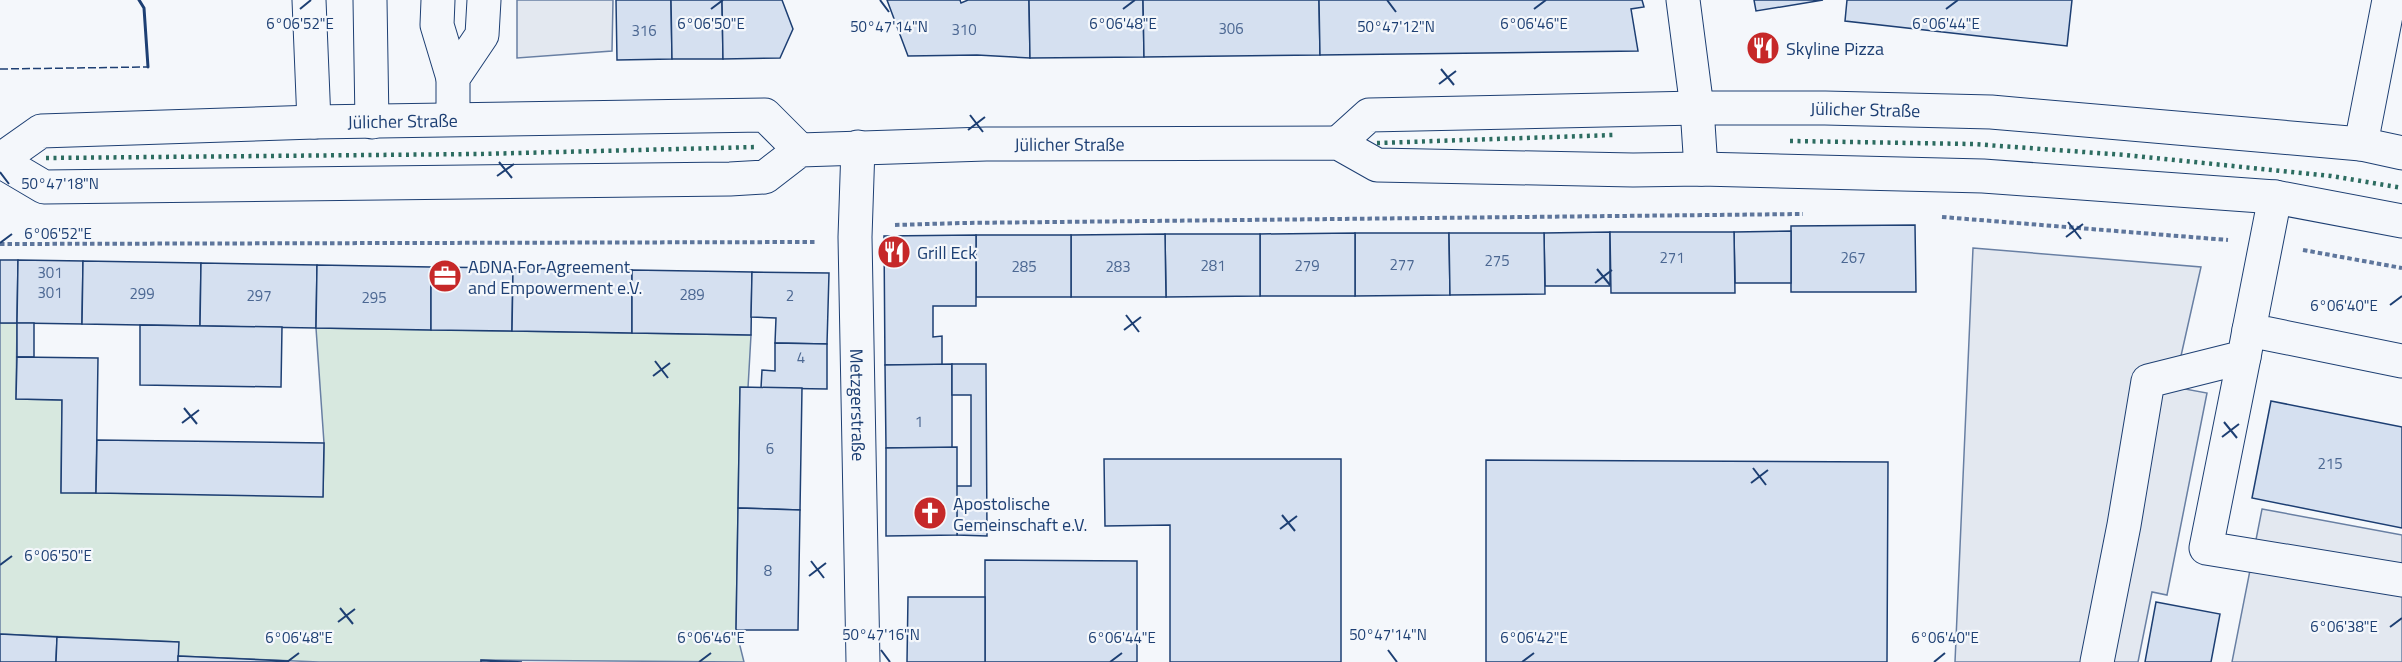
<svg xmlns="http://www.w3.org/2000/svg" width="2402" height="662" font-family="'Titillium Web',sans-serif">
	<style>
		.green { fill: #d7e8df; stroke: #687fa3; stroke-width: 1.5 }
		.parking { fill: #e3e8f0; stroke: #687fa3; stroke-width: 1.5 }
		.building { fill: #d5e0f0; stroke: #1d3f73; stroke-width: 1.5 }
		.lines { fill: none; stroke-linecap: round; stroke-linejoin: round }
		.minor-casing { stroke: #1d3f73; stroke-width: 35 }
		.major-casing { stroke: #1d3f73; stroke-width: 35 }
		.path { stroke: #5e769c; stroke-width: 4; stroke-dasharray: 4.5 3; stroke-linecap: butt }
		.minor { stroke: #f4f7fb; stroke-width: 33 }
		.major { stroke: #f4f7fb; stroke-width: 33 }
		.hedge { stroke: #2c6c60; stroke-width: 4.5; stroke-dasharray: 3 4.5; stroke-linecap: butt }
		.fence { stroke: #1d3f73; stroke-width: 1.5; stroke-dasharray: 8 3; stroke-linecap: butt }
		.wall { stroke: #1d3f73; stroke-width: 3 }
		.ticks { fill: none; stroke: #1d3f73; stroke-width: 2 }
		.labels { text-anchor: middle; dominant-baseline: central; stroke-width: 4.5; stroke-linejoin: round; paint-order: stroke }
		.number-label { font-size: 15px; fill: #4b6792 }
		.poi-label { font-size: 18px; fill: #1d3f73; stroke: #f4f7fb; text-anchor: start }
		.street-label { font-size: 18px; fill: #1d3f73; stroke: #f4f7fb }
		.ticks-label { font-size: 15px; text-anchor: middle; fill: #1d3f73; stroke: #f4f7fb; stroke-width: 4.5; stroke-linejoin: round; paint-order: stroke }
	</style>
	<rect width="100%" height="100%" fill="#f4f7fb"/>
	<polygon class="green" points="0,323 17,323 16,399 62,400 61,492 96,493 323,496 324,443 316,328 751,335 748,388 740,388 736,630 744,662 481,660 481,662 319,662 178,656 178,642 0,634"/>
	<g class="parking">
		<polygon points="517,0 613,0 612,51 517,58"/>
		<polygon points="1973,248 2201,267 2174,387 2207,393 2167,595 2152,592 2138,662 1955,662"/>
		<polygon points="2262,509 2402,535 2402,662 2232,662"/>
	</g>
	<g class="building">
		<polygon points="616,0 671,0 672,59 617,60"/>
		<polygon points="671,0 722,0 723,59 672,59"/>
		<polygon points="722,0 782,0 793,29 780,58 723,59"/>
		<polygon points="887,0 960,0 961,3 968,0 1029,0 1030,58 977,55 908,56"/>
		<polygon points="1029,0 1143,0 1144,57 1030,58"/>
		<polygon points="1143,0 1319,0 1320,55 1144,57"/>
		<polygon points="1319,0 1642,0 1644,7 1631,9 1638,51 1320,55"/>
		<polygon points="1754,0 1823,0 1756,11"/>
		<polygon points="1847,0 2072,0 2067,46 1845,21"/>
		<polygon points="1915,225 1916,292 1791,292 1791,226"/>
		<polygon points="1791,231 1791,283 1735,283 1734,232"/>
		<polygon points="1610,232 1610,286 1545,286 1544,233"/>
		<polygon points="1610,232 1734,232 1735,293 1611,293"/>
		<polygon points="1355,233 1449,233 1450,295 1355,296"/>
		<polygon points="1355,233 1355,296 1260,296 1260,234"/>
		<polygon points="1449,233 1544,233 1545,294 1450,295"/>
		<polygon points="1165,234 1260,234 1260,296 1166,297"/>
		<polygon points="1165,234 1166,297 1071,297 1071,235"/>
		<rect x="976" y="235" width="95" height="62"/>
		<polygon points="976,235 976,306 933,306 933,337 942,336 942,365 885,365 884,236"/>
		<polygon points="0,260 18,260 17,323 0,323"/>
		<polygon points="18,260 83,261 82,324 17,323"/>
		<polygon points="83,261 201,263 200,326 82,324"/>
		<polygon points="201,263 317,265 316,328 200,326"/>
		<polygon points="317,265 431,267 431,330 316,328"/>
		<polygon points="431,267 513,268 512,331 431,330"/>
		<polygon points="513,268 632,270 632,333 512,331"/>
		<polygon points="632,270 752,272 751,335 632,333"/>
		<polygon points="752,272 829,273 827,344 775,343 776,318 751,317"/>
		<rect x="17" y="323" width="17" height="34"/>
		<polygon points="140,325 282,327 281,387 140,385"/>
		<polygon points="775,343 827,344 827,389 761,388 762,370 775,371"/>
		<polygon points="17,357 98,358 96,493 61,493 62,400 16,399"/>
		<polygon points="952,364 952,448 886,448 885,365"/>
		<polygon points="952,364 986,364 987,536 957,535 956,486 971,486 971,395 952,395"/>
		<polygon points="740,387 802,388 800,510 738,508"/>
		<polygon points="2271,401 2402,427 2402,528 2252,498"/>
		<polygon points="97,440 324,443 323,497 96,493"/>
		<polygon points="957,447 957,535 886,536 886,448"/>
		<polygon points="1104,459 1341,459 1341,662 1170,662 1170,525 1105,526"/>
		<polygon points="1486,460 1888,462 1887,662 1486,662"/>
		<polygon points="738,508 800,510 798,630 736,630"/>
		<polygon points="985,560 1137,561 1137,662 985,662"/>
		<polygon points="908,597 985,597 985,662 907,662"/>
		<polygon points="2156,602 2220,614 2211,662 2145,662"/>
		<polygon points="0,634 57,637 56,662 0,662"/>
		<polygon points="57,637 179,642 178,662 56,662"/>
		<polygon points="178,656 288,661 288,662 178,662"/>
		<polygon points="481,660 522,662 481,662"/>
	</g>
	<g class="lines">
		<defs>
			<g id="minor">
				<polyline points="309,0 314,122"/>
				<polyline points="370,0 372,122"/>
				<polyline points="438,0 437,25 453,78"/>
				<polyline points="1683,0 1697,108"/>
				<polyline points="453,119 453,78 482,35 484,0"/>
				<polyline points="2361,144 2389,0"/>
				<path id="s1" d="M858 147 855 237 863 662"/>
				<polyline points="2275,197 2249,330 2402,361"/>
				<polyline points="2244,357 2206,548 2402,580"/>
				<polyline points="2097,662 2124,525 2148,381 2244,357 2249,330"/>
			</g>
			<g id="major">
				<polyline points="1697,108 1701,169"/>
				<path id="s2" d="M1338 143 1369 115 1697 108H1825L1991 112 2361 144 2402 153"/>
				<path id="s3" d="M0 160 41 131 314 122 765 115 800 150"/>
				<path id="s4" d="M0 161 44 187 730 179 765 177 800 150 986 144 1338 143 1377 165 1633 170 1701 169 1983 176 2275 197 2402 221"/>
			</g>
		</defs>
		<use href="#minor" class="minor-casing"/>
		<use href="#major" class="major-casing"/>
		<g class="path">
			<polyline points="1942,217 2228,240"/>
			<polyline points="895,225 961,223 1803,214"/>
			<polyline points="0,244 815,242"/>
			<polyline points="2303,250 2402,268"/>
		</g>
		<use href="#minor" class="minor"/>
		<use href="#major" class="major"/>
		<g class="hedge">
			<polyline points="1790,141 1973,144 2125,155 2331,176 2402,188"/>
			<polyline points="1377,143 1613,135"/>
			<polyline points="46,158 479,154 758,147"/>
		</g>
		<polyline class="fence" points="0,69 148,67"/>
		<polyline class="wall" points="139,0 144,8 148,67"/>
	</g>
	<path class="ticks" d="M880 0 889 12M1387 0 1396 12M300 9 311 0M711 9 723 0M1123 9 1135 0M1534 9 1546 0M1946 9 1958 0M1441 69 1454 85M1439 84 1456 71M970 115 983 132M968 130 985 117M499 162 512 178M0 172 9 184M497 176 514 164M2068 222 2081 239M2066 237 2083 224M0 243 12 234M1597 269 1610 285M1595 283 1612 270M2390 305 2402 296M1126 315 1139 332M1124 330 1141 317M655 361 668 378M653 376 670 363M184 408 197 424M2224 422 2237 438M182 423 199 410M2222 437 2239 424M1753 468 1766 485M1751 483 1768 470M1282 515 1295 531M1280 529 1297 516M811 561 824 578M0 565 12 556M809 576 826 563M340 608 353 624M338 622 355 609M2390 627 2402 618M881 650 890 662M1388 650 1397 662M287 662 299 653M699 662 711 653M1110 662 1122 653M1522 662 1534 653M1934 662 1945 653"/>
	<defs>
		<symbol id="restaurant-disc" viewBox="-11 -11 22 22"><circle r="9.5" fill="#c62828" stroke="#f4f7fb"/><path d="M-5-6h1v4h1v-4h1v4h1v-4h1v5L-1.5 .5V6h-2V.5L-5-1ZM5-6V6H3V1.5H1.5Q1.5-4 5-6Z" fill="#fff"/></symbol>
		<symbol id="office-disc" viewBox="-11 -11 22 22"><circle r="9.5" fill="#c62828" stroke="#f4f7fb"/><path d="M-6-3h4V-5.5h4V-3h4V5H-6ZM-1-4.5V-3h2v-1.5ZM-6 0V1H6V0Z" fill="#fff"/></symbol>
		<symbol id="church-disc" viewBox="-11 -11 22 22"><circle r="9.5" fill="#c62828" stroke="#f4f7fb"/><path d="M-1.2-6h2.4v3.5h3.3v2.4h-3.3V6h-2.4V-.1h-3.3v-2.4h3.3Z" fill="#fff"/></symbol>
	</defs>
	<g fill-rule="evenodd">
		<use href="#restaurant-disc" x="1744" y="29" width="38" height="38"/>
		<use href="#restaurant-disc" x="875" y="233" width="38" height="38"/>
		<use href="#office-disc" x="426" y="257" width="38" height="38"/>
		<use href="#church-disc" x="911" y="494" width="38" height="38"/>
	</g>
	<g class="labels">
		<g class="number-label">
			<text x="1231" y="28">306</text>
			<text x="964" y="29">310</text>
			<text x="644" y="30">316</text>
			<text x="1672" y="257">271</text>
			<text x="1853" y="257">267</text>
			<text x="1497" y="260">275</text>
			<text x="1402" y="264">277</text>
			<text x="1213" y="265">281</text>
			<text x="1307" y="265">279</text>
			<text x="1024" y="266">285</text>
			<text x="1118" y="266">283</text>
			<text x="50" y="272">301</text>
			<text x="50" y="292">301</text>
			<text x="142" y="293">299</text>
			<text x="692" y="294">289</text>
			<text x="259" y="295">297</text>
			<text x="790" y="295">2</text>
			<text x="374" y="297">295</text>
			<text x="801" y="357">4</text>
			<text x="919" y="421">1</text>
			<text x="770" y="448">6</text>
			<text x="2330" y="463">215</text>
			<text x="768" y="570">8</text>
		</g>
		<g class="poi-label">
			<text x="1786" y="48">Skyline Pizza</text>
			<text x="917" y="252">Grill Eck</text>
			<text x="468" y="266">ADNA For Agreement<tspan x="468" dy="21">and Empowerment e.V.</tspan></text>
			<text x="953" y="503">Apostolische<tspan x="953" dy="21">Gemeinschaft e.V.</tspan></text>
		</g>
		<g class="street-label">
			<text stroke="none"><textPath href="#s2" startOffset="538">Jülicher Straße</textPath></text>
			<text stroke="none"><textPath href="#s3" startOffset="412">Jülicher Straße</textPath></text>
			<text stroke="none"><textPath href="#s4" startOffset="1086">Jülicher Straße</textPath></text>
			<text stroke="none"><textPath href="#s1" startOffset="258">Metzgerstraße</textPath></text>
		</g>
	</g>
	<g class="ticks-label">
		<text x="300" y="29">6°06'52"E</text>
		<text x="711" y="29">6°06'50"E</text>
		<text x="1123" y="29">6°06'48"E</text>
		<text x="1534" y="29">6°06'46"E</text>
		<text x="1946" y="29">6°06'44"E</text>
		<text x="889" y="32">50°47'14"N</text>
		<text x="1396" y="32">50°47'12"N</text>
		<text x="60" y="189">50°47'18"N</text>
		<text x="58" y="239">6°06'52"E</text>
		<text x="2344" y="311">6°06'40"E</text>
		<text x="58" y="561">6°06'50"E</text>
		<text x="2344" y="632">6°06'38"E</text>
		<text x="881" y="640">50°47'16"N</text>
		<text x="1388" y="640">50°47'14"N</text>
		<text x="299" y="643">6°06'48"E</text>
		<text x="711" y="643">6°06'46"E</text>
		<text x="1122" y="643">6°06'44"E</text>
		<text x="1534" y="643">6°06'42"E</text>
		<text x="1945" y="643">6°06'40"E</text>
	</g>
</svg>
